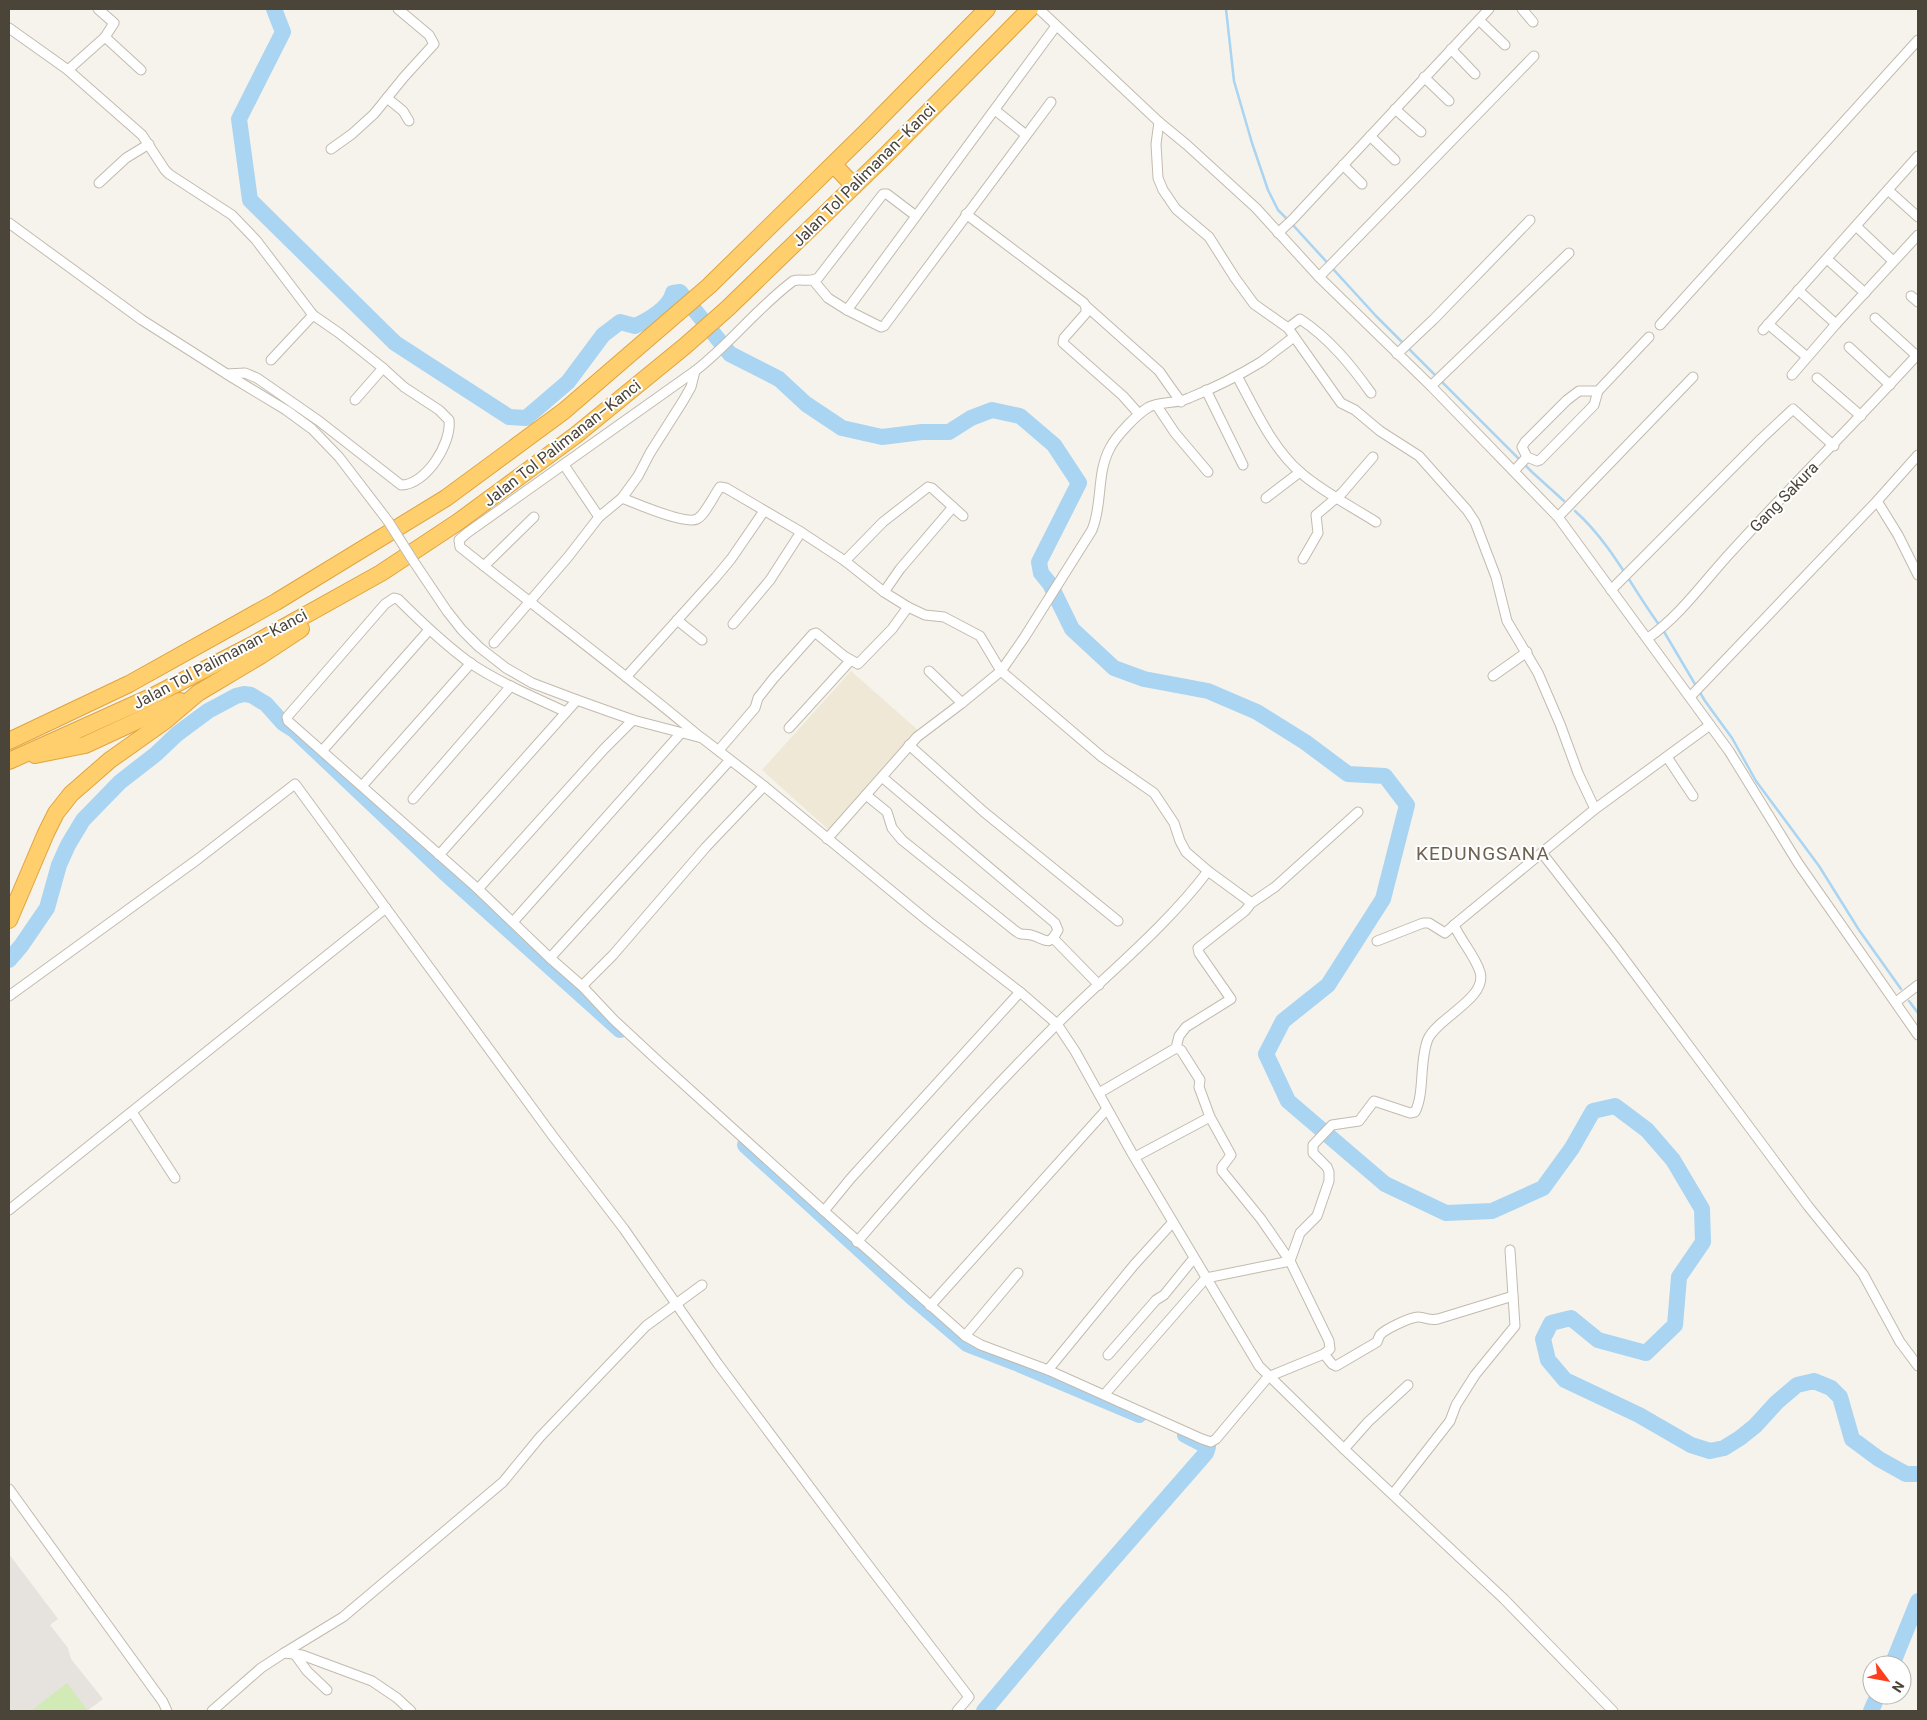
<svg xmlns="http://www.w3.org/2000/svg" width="1927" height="1720" font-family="Roboto,sans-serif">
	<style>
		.industrial { fill: #e6e2dd }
		.education { fill: #efe8d6 }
		.green { fill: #d2eab5 }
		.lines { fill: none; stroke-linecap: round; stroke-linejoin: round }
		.stream { stroke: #a9d4f2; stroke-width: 2.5 }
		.river { stroke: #a9d4f2; stroke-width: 16 }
		.street-casing { stroke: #c2bbae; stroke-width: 11 }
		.highway-casing { stroke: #e0a43c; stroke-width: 18 }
		.street { stroke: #fff; stroke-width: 9 }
		.highway { stroke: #ffcf6e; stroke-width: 16 }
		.street-bridge-casing { stroke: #c2bbae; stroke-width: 11; stroke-linecap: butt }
		.street-bridge { stroke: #fff; stroke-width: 9 }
		.labels { text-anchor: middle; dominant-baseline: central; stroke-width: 4; stroke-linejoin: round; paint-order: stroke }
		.street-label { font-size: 16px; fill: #4b4439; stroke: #fff }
		.quarter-label { font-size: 19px; letter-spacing: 1px; fill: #6e6250; stroke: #fff }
	</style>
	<rect width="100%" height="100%" fill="#f6f3ec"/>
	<polygon class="industrial" points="9,1554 58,1619 50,1625 68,1648 71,1659 103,1699 87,1711 9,1711"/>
	<polygon class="education" points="851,671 920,732 830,831 762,770"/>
	<polygon class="green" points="67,1683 87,1710 85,1711 31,1711"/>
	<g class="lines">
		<g class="stream">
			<polyline points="1226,9 1234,81 1252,143 1268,190 1278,210 1288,220"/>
			<polyline points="1292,224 1376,316 1404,344"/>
			<polyline points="1408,348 1532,472 1564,501"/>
			<path d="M1575 511C1611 543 1632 588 1660 626"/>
			<polyline points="1663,630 1705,701 1732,738 1756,781 1819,866 1859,930 1901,989"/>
			<polyline points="1909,1001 1918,1013"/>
		</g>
		<g class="river">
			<path d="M274 9 283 32 239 119 250 200 395 343 509 417 526 418 568 382 603 335 620 322 635 326C649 320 669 308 673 293L680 292 730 354 779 379 806 404 842 428 882 437 922 432H949L971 418 992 410 1020 416 1054 445 1079 483 1039 562 1041 573 1050 584 1072 629 1114 668 1144 679 1208 691 1257 712 1305 742 1348 774 1385 776 1407 805 1383 899 1328 985 1283 1021 1266 1054 1288 1101 1385 1184 1446 1213 1492 1211 1543 1188 1572 1148 1593 1111 1615 1106 1647 1130 1673 1160 1702 1209 1703 1242 1679 1277 1675 1325 1646 1353 1598 1340 1571 1318 1551 1323 1543 1339 1548 1360 1565 1380 1639 1415 1691 1445 1710 1451 1724 1448 1740 1438 1755 1426 1777 1402 1797 1385 1814 1381 1831 1388 1840 1397 1852 1439 1879 1459 1906 1474H1918"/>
			<polyline points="9,960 21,946 47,908 59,865 68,845 83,820 120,782 156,754 177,734 208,711 236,696 244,694 251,695 266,704 283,723 294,730 444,872 620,1030"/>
			<polyline points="745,1145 914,1299 967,1344 1016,1363 1139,1415"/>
			<polyline points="1892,1665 1918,1601"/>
			<polyline points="984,1711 1068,1611 1206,1453 1208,1447 1185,1435"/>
			<polyline points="1871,1711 1878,1695"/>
		</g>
		<defs>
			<g id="street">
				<polyline points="98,9 114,23 105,37 141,70"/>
				<polyline points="1039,9 1159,122 1187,145 1256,208 1319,277 1431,386 1558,517 1729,751 1798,863 1918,1035"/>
				<polyline points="1522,9 1533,22"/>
				<polyline points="1479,20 1505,45"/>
				<polyline points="9,28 68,70 142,135 165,170 169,174 232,215 256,240 313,315 339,333 383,368 355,400"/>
				<polyline points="1451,49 1475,74"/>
				<polyline points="68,70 105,37"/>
				<polyline points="1424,77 1449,101"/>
				<polyline points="387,98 403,111 409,121"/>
				<polyline points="1395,109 1421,132"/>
				<polyline points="995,110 1026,135"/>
				<polyline points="1159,122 1156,144 1158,178 1163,190 1176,209 1209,237 1235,278 1254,304 1288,328 1341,403 1355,410 1380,431 1419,456 1467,510 1475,522 1496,577 1507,621 1538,673 1560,724 1578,773 1595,809"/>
				<polyline points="1370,136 1395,160"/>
				<polyline points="331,149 352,134 374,114 404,77 434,44 429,35 398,9"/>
				<polyline points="1343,165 1362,184"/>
				<polyline points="99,183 126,158 149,144"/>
				<polyline points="1888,190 1918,217"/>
				<polyline points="966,214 1084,303 1086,307 1086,313 1064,338 1063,343 1123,396 1139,414"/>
				<polyline points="9,223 142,320 233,378 286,410 312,429 339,457 388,521"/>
				<polyline points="1856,226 1893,261"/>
				<polyline points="1278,233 1292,220 1489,9"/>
				<polyline points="1827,259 1865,293"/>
				<polyline points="1319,277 1534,56"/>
				<polyline points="813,280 828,298 847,310 1056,26"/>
				<polyline points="1798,290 1836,324"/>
				<polyline points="1911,296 1918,302"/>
				<polyline points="1085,305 1159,371 1181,402"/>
				<polyline points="847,310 881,327 884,326 1051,102"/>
				<polyline points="1875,318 1917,356"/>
				<polyline points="1768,324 1807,357"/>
				<polyline points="1660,325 1918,40"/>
				<path d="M1288 328 1300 319C1329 338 1351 365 1371 393"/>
				<polyline points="1763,330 1918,156"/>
				<polyline points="1849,347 1890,385"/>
				<polyline points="1397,354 1434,319 1530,220"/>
				<polyline points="271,360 313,315"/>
				<path d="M227 374 245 373 257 378 319 421 401 485C426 485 452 443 449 420L439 410 404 387 383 368"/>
				<polyline points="1792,375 1836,324 1918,235"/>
				<path d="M1237 376C1255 409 1272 448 1301 473 1323 492 1351 506 1376 522"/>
				<polyline points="1817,378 1861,416"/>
				<polyline points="1431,386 1569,253"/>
				<polyline points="1206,390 1243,465"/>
				<polyline points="1157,406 1175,433 1208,472"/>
				<polyline points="1527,457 1522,447 1525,442 1567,400 1579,391 1598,391 1649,337"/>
				<polyline points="564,465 599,517"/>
				<polyline points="1514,471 1527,457 1537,461 1540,460 1594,405 1598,391"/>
				<path d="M622 498C635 503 685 525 697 519 705 515 714 495 720 487L726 488 801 532 845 561 884 592 908 607 925 615 944 617 980 636 1001 671 962 703 917 737 827 839"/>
				<polyline points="1266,498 1300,472"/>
				<polyline points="1877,501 1898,535 1918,575"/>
				<polyline points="1558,517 1693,377"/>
				<polyline points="1303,559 1318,533 1316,515 1342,493 1373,457"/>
				<polyline points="845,561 883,522 928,487 932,488 963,516"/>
				<polyline points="414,562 447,611 462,630 479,647 506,668 532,683 577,700 633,720 702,738 764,786 928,921 1020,992 1057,1024 1075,1051 1133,1155 1259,1366 1344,1449 1504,1599 1613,1711"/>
				<polyline points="484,566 534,517"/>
				<polyline points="1611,590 1761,439 1793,409 1834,446"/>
				<polyline points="884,592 900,569 953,507"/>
				<polyline points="677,620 702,640"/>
				<polyline points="733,624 770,580 801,532"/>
				<path d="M1648 638C1681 615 1705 580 1732 551 1793 484 1857 421 1918 354"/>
				<polyline points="494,643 568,557 599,517 622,498 638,476 650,453 683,401 691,387 695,371"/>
				<polyline points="929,671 962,703"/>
				<polyline points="1493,676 1527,652"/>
				<polyline points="626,677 716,577 731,559 764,511"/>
				<polyline points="1690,697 1877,501 1918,455"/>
				<path d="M566 712C534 697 500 683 470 663 444 644 421 622 398 599L394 598 385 604 287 717 288 721 478 889 550 958 582 986 614 1020 656 1059 824 1211"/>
				<polyline points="789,728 850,661"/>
				<path d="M700 737C622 671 540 611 460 547L459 540 467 533 695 371C730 344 757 308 793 281 801 278 809 283 818 278L883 194H887L916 216"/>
				<polyline points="909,745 984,812 1118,921"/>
				<polyline points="719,750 755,708 758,698 773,679 813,634 816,633 844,656 858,664 892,629 908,607"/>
				<polyline points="322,751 429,630"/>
				<polyline points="1667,757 1693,796"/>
				<polyline points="362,786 471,663"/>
				<path d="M866 795 887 812 892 828 902 840 1013 929C1023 937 1021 933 1031 935 1046 939 1048 948 1058 930L1055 923 882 777"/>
				<polyline points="413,799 511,686"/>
				<polyline points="1542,853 1616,948 1808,1206 1863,1274 1900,1342 1918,1366"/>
				<polyline points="439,855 577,700"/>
				<polyline points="478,889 604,749 633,720"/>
				<polyline points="1250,904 1275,887 1358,812"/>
				<polyline points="513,922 681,733"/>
				<polyline points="1053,938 1099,985"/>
				<polyline points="1377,941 1423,923 1429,923 1445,933 1454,925"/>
				<polyline points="550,958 730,760"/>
				<polyline points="582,986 613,955 706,847 764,786"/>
				<polyline points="1020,992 851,1178 824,1211 965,1336 981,1345 1048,1370 1202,1439 1211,1442 1216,1439 1268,1377 1324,1354 1330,1349 1329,1341 1290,1261 1206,1278 1104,1395"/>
				<polyline points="9,996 198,859 295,784 552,1135 624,1229 718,1364 859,1553 969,1697 957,1711"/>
				<polyline points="1896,1002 1918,985"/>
				<path d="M1176 1048 1181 1050 1200 1080 1199 1087 1210 1117 1231 1155 1222 1167V1171L1261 1219 1290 1261 1300 1233 1317 1216 1329 1181V1172L1327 1167 1313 1153V1145L1332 1125 1359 1121 1374 1101 1410 1113 1415 1112C1425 1093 1419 1060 1428 1039 1437 1018 1488 998 1480 972 1475 956 1461 941 1454 925L1595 809 1710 725"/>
				<path d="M1099 1093 1176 1048 1179 1036 1186 1027 1231 999 1199 953 1198 948 1245 911 1249 906V901L1208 871 1186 852 1180 841 1174 823 1154 793 1102 757 1001 671 1024 638 1092 530C1103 504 1096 474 1110 448 1116 436 1137 414 1149 407 1161 401 1177 404 1189 398 1214 388 1238 376 1261 362 1272 354 1283 345 1294 337"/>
				<polyline points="132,1112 175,1178"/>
				<polyline points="1135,1157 1210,1117"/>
				<polyline points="9,1210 386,908"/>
				<path d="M857 1242C921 1167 987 1094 1057 1024 1107 974 1165 928 1208 871"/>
				<polyline points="930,1306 1107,1109"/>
				<polyline points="965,1336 1018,1273"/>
				<path d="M1324 1354 1332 1364 1336 1366 1377 1342C1378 1339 1379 1337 1380 1335 1385 1329 1411 1317 1418 1317 1426 1317 1427 1321 1438 1319L1513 1296"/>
				<polyline points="1108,1355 1156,1300 1164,1295 1194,1258"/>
				<polyline points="1048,1370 1134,1265 1173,1222"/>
				<polyline points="1344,1449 1368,1422 1408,1385"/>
				<polyline points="9,1489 163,1702 167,1711"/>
				<polyline points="1393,1494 1450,1421 1456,1405 1475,1375 1515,1326 1510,1250"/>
				<polyline points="284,1653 343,1617 503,1482 540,1437 646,1326 702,1285"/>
				<polyline points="294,1653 307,1671 327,1690"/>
				<polyline points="212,1711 261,1668 284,1653 302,1655 372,1681 397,1698 411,1711"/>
			</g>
			<g id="highway">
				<polyline points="834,165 854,186"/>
				<polyline points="9,741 129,684 276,602 446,498 564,411 709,286 867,131 987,9"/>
				<polyline points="35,755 85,745 180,701"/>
				<polyline points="9,761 153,696 252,645 381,573 458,522 576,435 685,346 728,308 885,156 1030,9"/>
				<polyline points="9,920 46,833 56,813 71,794 110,760 165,721 198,693 260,656 301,629"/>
			</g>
		</defs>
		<use href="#street" class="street-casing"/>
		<use href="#highway" class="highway-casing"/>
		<use href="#street" class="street"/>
		<use href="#highway" class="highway"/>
		<defs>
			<polyline id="street-bridge" points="388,521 414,562"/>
		</defs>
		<use href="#street-bridge" class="street-bridge-casing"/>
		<use href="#street-bridge" class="street-bridge"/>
	</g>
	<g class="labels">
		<g class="street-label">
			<text transform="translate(864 175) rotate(-45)">Jalan Tol Palimanan–Kanci</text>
			<text transform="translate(562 443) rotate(-38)">Jalan Tol Palimanan–Kanci</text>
			<text transform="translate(1784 497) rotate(-46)">Gang Sakura</text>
			<text transform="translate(220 659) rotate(-28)">Jalan Tol Palimanan–Kanci</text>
		</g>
		<g class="quarter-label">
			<text x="1483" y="853">KEDUNGSANA</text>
		</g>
	</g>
	<rect width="1927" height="1720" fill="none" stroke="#4b4439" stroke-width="20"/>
	<g transform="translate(1887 1680) rotate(122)"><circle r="24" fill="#ffffff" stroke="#b7b4b0"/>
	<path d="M0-4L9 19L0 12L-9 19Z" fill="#fc3f1d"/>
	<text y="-8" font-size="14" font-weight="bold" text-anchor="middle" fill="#4b4439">N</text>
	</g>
</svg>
